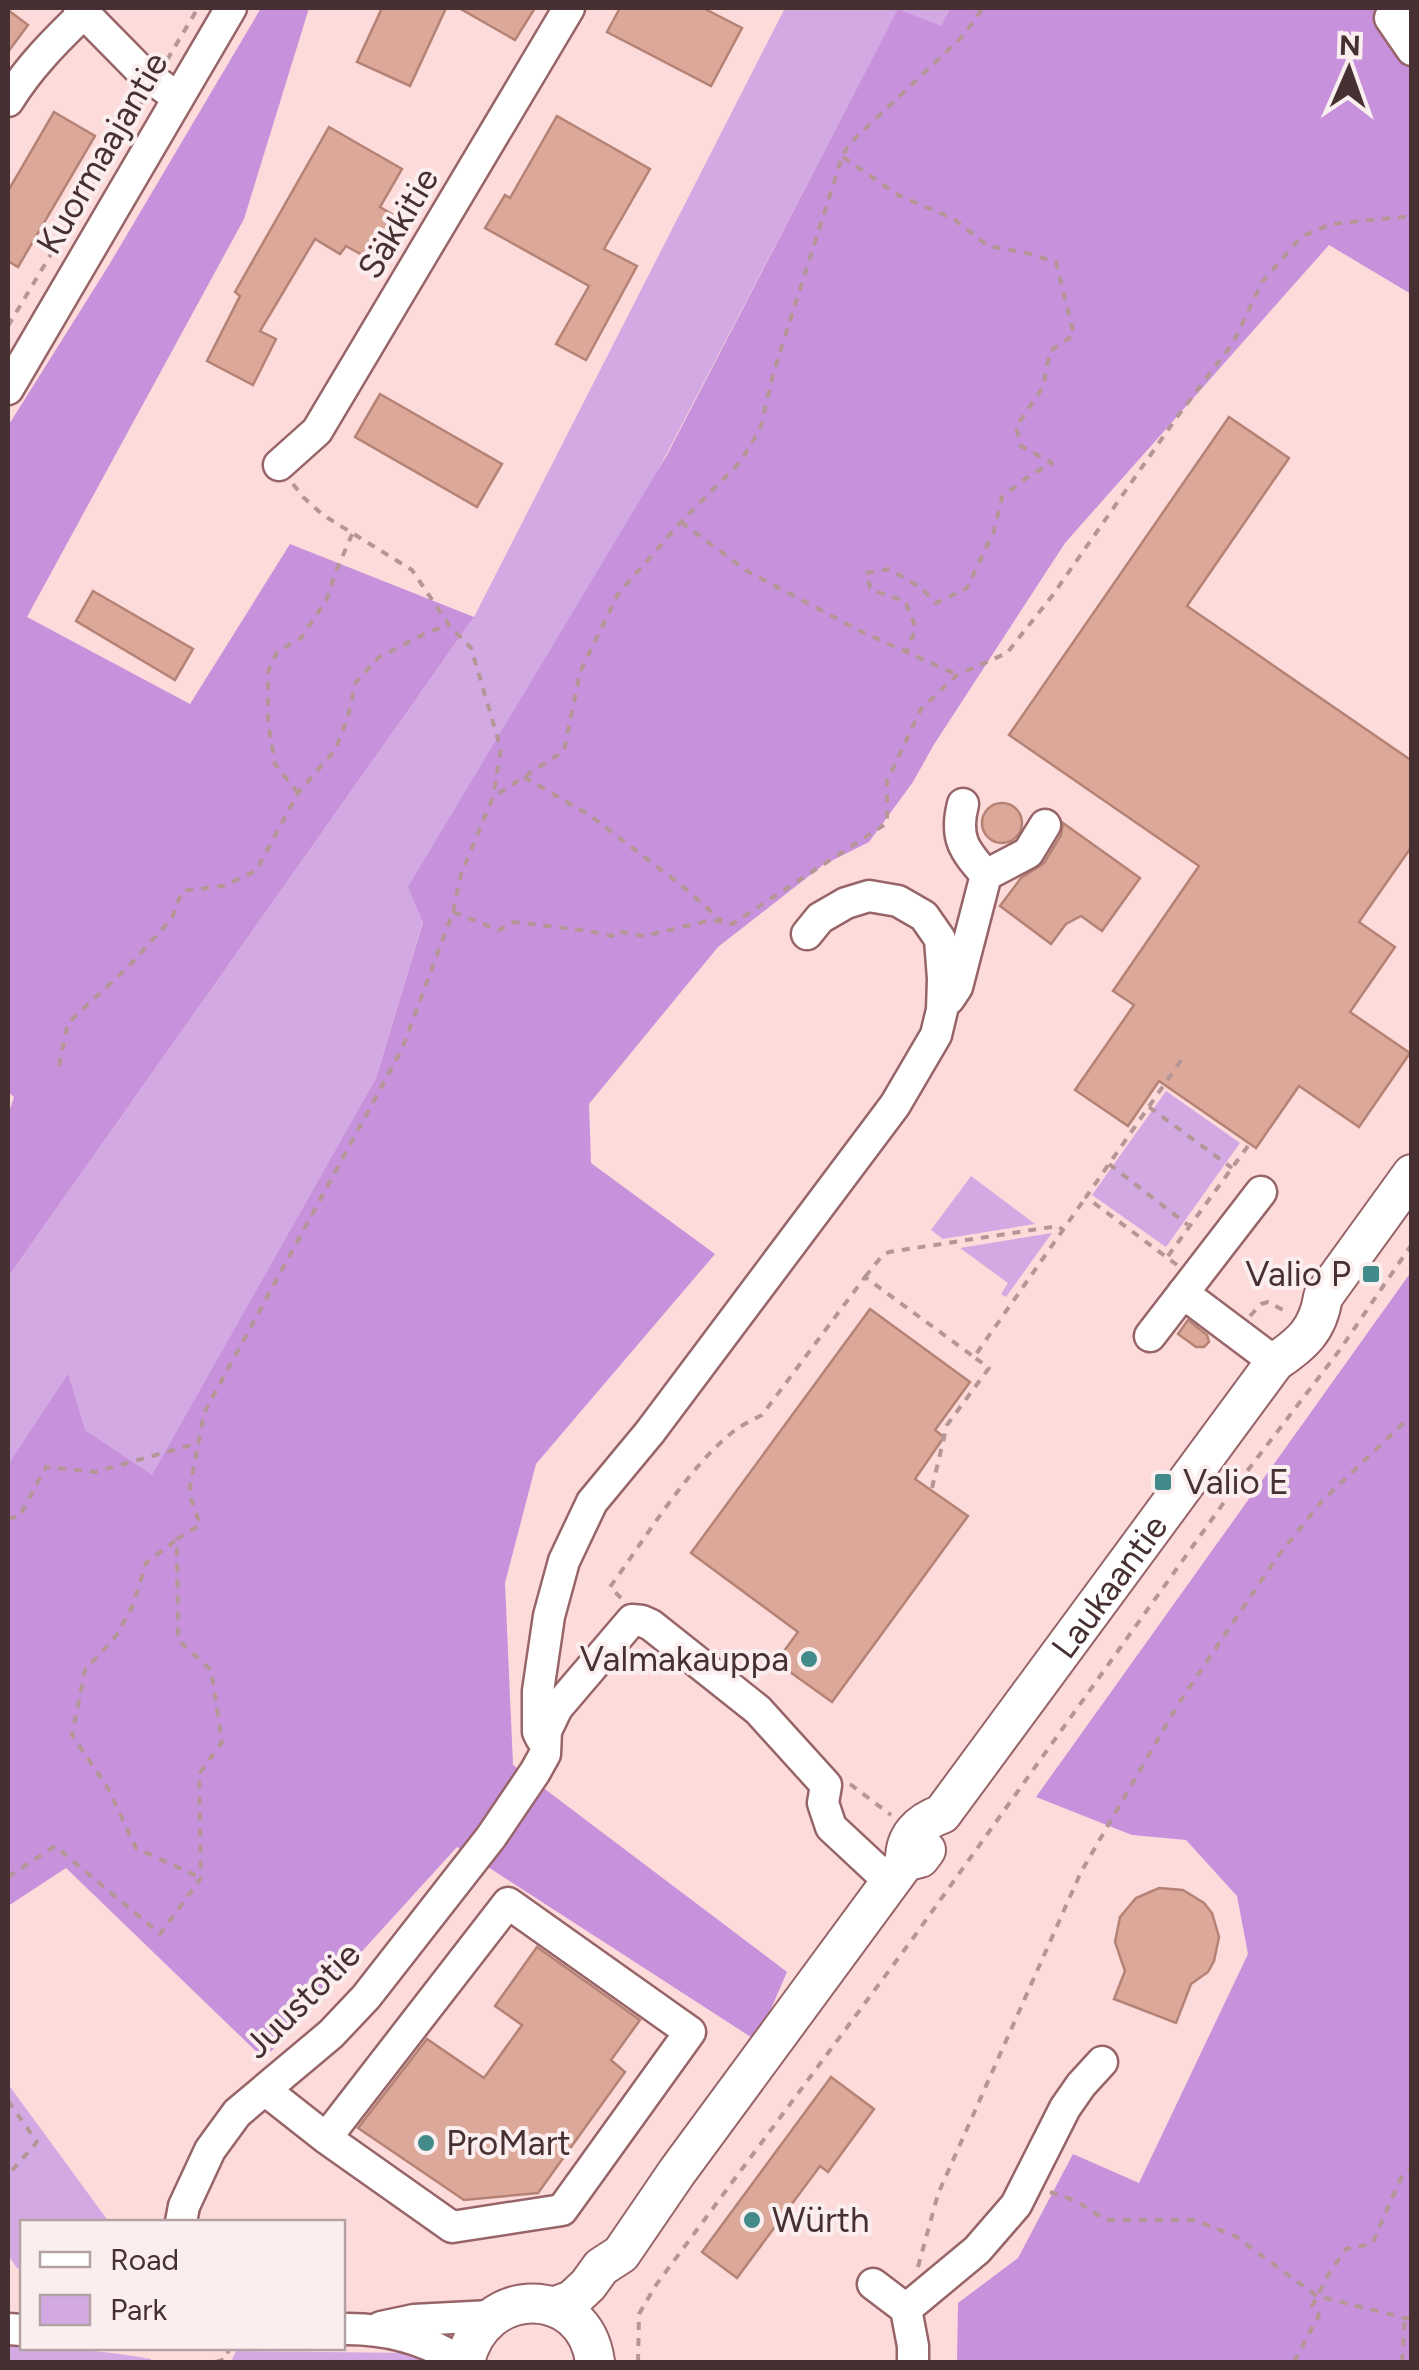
<svg xmlns="http://www.w3.org/2000/svg" width="1419" height="2370" font-family="Figtree,sans-serif">
	<style>
		.green { fill: #d3a9e4 }
		.forest { fill: #c791dc }
		.building { fill: #dca899; stroke: #b58375; stroke-width: 2.5 }
		.lines { fill: none; stroke-linecap: round; stroke-linejoin: round }
		.minor-casing { stroke: #976467; stroke-width: 35 }
		.major-casing { stroke: #976467; stroke-width: 42 }
		.path { stroke: #b49696; stroke-width: 4; stroke-dasharray: 8 8; stroke-linecap: butt }
		.minor { stroke: #fff; stroke-width: 30 }
		.major { stroke: #fff; stroke-width: 38 }
		.poi-dot { fill: #438b8b; stroke: #fbeeef; stroke-width: 4 }
		.labels { text-anchor: middle; dominant-baseline: central; stroke-width: 8; stroke-linejoin: round; paint-order: stroke }
		.street-label { font-size: 35px; fill: #463031; stroke: #fbeeef }
		.poi-label { font-size: 35px; fill: #463031; stroke: #fbeeef; text-anchor: start }
	</style>
	<rect width="100%" height="100%" fill="#fedbdb"/>
	<g class="green">
		<polygon points="785,8 950,8 941,27 898,10 423,921 376,1078 152,1476 85,1430 8,1465 8,1277 474,617"/>
		<polygon points="1166,1091 1240,1143 1166,1247 1092,1195"/>
		<polygon points="971,1176 1035,1224 943,1239 931,1230"/>
		<polygon points="1052,1233 1006,1297 1001,1294 1008,1283 960,1248"/>
		<polygon points="8,2084 109,2222 22,2222 22,2269 17,2268 8,2255"/>
		<path d="M8 2340 22 2342V2348C67 2348 108 2351 151 2359V2362H8Z"/>
		<polygon points="236,2351 414,2353 434,2362 231,2362"/>
	</g>
	<g class="forest">
		<polygon points="261,8 309,8 244,219 27,617 190,704 290,544 474,617 8,1277 8,1115 14,1097 8,1092 8,426 109,265"/>
		<polygon points="950,8 1411,8 1411,294 1329,245 1065,543 933,746 913,782 869,842 823,865 718,947 589,1104 591,1163 715,1254 536,1464 505,1583 513,1765 787,1972 757,2041 457,1847 264,2059 66,1868 8,1906 8,1465 68,1374 85,1430 152,1475 376,1078 423,922 408,887 667,455 898,9 941,26"/>
		<polygon points="1411,1272 1411,2362 957,2362 958,2303 1018,2258 1073,2154 1139,2183 1248,1954 1237,1896 1186,1840 1132,1835 1036,1797"/>
	</g>
	<g class="building">
		<polygon points="382,8 446,8 410,86 357,62"/>
		<polygon points="459,8 535,8 515,40"/>
		<polygon points="620,8 703,8 742,28 711,86 607,32"/>
		<polygon points="8,10 28,25 8,52"/>
		<polygon points="54,112 95,136 18,267 8,261 8,191"/>
		<polygon points="557,116 650,169 604,249 637,266 586,360 556,344 589,286 485,228 505,195 510,198"/>
		<polygon points="329,127 402,169 380,207 400,219 373,261 346,246 340,254 315,239 260,331 276,339 253,385 207,361 240,296 235,292"/>
		<polygon points="380,394 502,464 477,507 355,437"/>
		<polygon points="1229,417 1289,458 1187,606 1412,761 1412,846 1359,922 1395,947 1350,1012 1410,1053 1359,1127 1299,1086 1256,1148 1159,1081 1128,1126 1075,1090 1134,1005 1113,991 1199,866 1009,735"/>
		<polygon points="93,591 193,649 175,680 76,621"/>
		<circle cx="1002" cy="823" r="20"/>
		<polygon points="1063,823 1140,878 1102,931 1081,916 1066,924 1051,944 1000,906 1021,878 1044,863 1061,835"/>
		<polygon points="870,1309 970,1382 935,1430 944,1437 915,1479 968,1516 832,1702 776,1662 798,1632 691,1553"/>
		<polygon points="1188,1320 1207,1335 1209,1342 1204,1347 1196,1347 1178,1334"/>
		<polygon points="1159,1888 1183,1890 1204,1903 1212,1913 1219,1937 1214,1961 1208,1972 1191,1984 1176,2023 1114,1999 1125,1971 1115,1942 1120,1917 1136,1898"/>
		<polygon points="537,1947 640,2020 611,2060 625,2072 538,2193 464,2200 358,2128 427,2039 484,2078 522,2025 495,2006"/>
		<polygon points="831,2077 874,2109 828,2172 820,2166 737,2278 702,2252"/>
	</g>
	<g class="lines">
		<defs>
			<g id="minor">
				<polyline points="79,8 140,70 178,98"/>
				<polyline points="1406,8 1390,18 1412,50"/>
				<path d="M8 101C29 67 55 41 84 13"/>
				<polyline points="8,389 231,8"/>
				<polyline points="279,465 317,431 569,8"/>
				<path d="M963 804C954 839 965 851 986 875"/>
				<polyline points="949,999 957,987 986,875 1028,853 1045,825"/>
				<polyline points="1183,1293 1275,1362"/>
				<polyline points="1150,1336 1261,1192"/>
				<polyline points="541,1738 538,1732 538,1691 549,1616 564,1561 592,1502 650,1432 895,1105 936,1035 942,1010 943,979 940,939 924,916 898,901 869,896 846,903 820,918 807,934"/>
				<polyline points="265,2090 326,2138 452,2227 562,2210 690,2032 508,1903 326,2138"/>
				<polyline points="181,2222 184,2206 210,2150 237,2113 331,2034 366,1997 491,1837 535,1772 545,1754 546,1731 557,1708 632,1620 642,1621 651,1625 758,1710 826,1785 823,1803 831,1827 890,1882"/>
				<polyline points="873,2284 906,2309 913,2346 913,2362"/>
				<polyline points="906,2309 977,2250 1016,2205 1065,2108 1081,2085 1102,2062"/>
				<polyline points="381,2327 414,2320 491,2316"/>
				<polyline points="8,2329 22,2330"/>
				<path d="M342 2329C385 2328 426 2339 461 2362"/>
			</g>
			<g id="major">
				<path id="s1" d="M905 1862C904 1837 919 1822 942 1814L1275 1362C1302 1344 1318 1330 1323 1297L1412 1174"/>
				<polyline points="553,2307 572,2300 588,2285 601,2267 621,2254 677,2172 905,1862 920,1858 926,1850"/>
				<path d="M465 2362C482 2284 585 2284 595 2362"/>
			</g>
		</defs>
		<use href="#minor" class="minor-casing"/>
		<use href="#major" class="major-casing"/>
		<g class="path">
			<polyline points="167,60 198,8"/>
			<polyline points="843,157 898,195 954,219 988,246 1023,252 1056,262 1074,335 1050,351 1043,387 1016,427 1021,446 1052,463 1029,476 1002,497 994,531 967,588 936,603 920,587 889,569 866,573 871,590 905,601 916,628 906,652"/>
			<polyline points="8,326 142,102"/>
			<polyline points="293,484 303,497 323,515 412,570 449,625 471,648 501,749 493,797"/>
			<polyline points="681,522 747,571 860,631 956,674"/>
			<polyline points="524,777 591,816 682,886 722,921"/>
			<polyline points="298,793 275,764 268,723 268,672 277,652 301,638 327,599 334,576 353,532"/>
			<polyline points="453,912 499,930 514,922 589,931 612,936 616,931 644,936 712,920 732,924 887,823 887,781 921,709 957,675 1007,653 1052,596 1177,417 1233,343 1262,282 1301,237 1331,224 1412,216"/>
			<polyline points="59,1066 68,1023 128,967 172,918 182,891 223,886 256,871 298,793 335,750 348,717 356,682 378,658 426,633 449,625"/>
			<polyline points="1149,1107 1232,1168"/>
			<polyline points="1109,1164 1188,1225"/>
			<polyline points="1168,1256 1248,1146"/>
			<polyline points="1177,1265 1086,1197 1182,1059"/>
			<polyline points="865,1277 882,1256 889,1252 1058,1226 1064,1231"/>
			<polyline points="1250,1316 1261,1304 1268,1302 1287,1312"/>
			<polyline points="932,1488 947,1425 989,1368 974,1357"/>
			<polyline points="8,1518 19,1517 46,1467 95,1472 199,1443"/>
			<polyline points="175,1541 146,1563 133,1605 116,1636 85,1670 72,1735 109,1790 136,1848 201,1878"/>
			<path d="M621 1598 610 1587C645 1539 688 1467 734 1431 742 1425 752 1420 762 1415L865 1277 974 1357 1086 1197"/>
			<polyline points="850,1784 891,1815"/>
			<polyline points="8,1877 55,1846 160,1934 201,1878 199,1774 222,1742 211,1670 178,1640 177,1539 200,1525 189,1493 204,1413 402,1049 453,912 461,874 493,797 564,751 580,672 618,594 681,522 741,461 760,429 774,371 842,157 849,144 962,37 983,8"/>
			<polyline points="8,2101 37,2142 8,2175"/>
			<polyline points="1050,2192 1076,2201 1106,2220 1194,2220 1235,2236 1317,2296 1405,2318 1412,2318"/>
			<polyline points="918,2267 938,2194 1081,1872 1179,1703 1275,1560 1322,1501 1412,1415"/>
			<polyline points="216,2362 226,2359 229,2348"/>
			<polyline points="638,2362 639,2314 656,2285 911,1941 1235,1487 1339,1351 1412,1244"/>
			<polyline points="1294,2362 1319,2315 1312,2306 1328,2275 1346,2249 1372,2244 1402,2176 1412,2168"/>
			<polyline points="1402,2362 1405,2318"/>
		</g>
		<use href="#minor" class="minor"/>
		<use href="#major" class="major"/>
	</g>
	<g class="poi-dot">
		<rect x="1361" y="1264" width="20" height="20" rx="5"/>
		<rect x="1153" y="1472" width="20" height="20" rx="5"/>
		<circle cx="809" cy="1659" r="10"/>
		<circle cx="426" cy="2143" r="10"/>
		<circle cx="752" cy="2220" r="10"/>
	</g>
	<g class="labels">
		<g class="street-label">
			<text transform="translate(102 153) rotate(-60)">Kuormaajantie</text>
			<text transform="translate(398 223) rotate(-59)">Säkkitie</text>
			<text stroke="none"><textPath href="#s1" startOffset="348">Laukaantie</textPath></text>
			<text transform="translate(302 2000) rotate(-45)">Juustotie</text>
		</g>
		<g class="poi-label">
			<text x="1351" y="1274" text-anchor="end">Valio P</text>
			<text x="1183" y="1482">Valio E</text>
			<text x="789" y="1659" text-anchor="end">Valmakauppa</text>
			<text x="446" y="2143">ProMart</text>
			<text x="772" y="2220">Würth</text>
		</g>
	</g>
	<rect width="1419" height="2370" fill="none" stroke="#463031" stroke-width="20"/>
	<rect x="20" y="2220" width="325" height="130" fill="#fbeeef" stroke="#b3a2a3" stroke-width="2.5"/>
	<rect x="40" y="2252" width="50" height="15" fill="#ffffff" stroke="#b3a2a3" stroke-width="2.5"/>
	<text x="110" y="2270" font-size="30" fill="#463031">Road</text>
	<rect x="40" y="2295" width="50" height="30" fill="#d3a9e4" stroke="#b3a2a3" stroke-width="2.5"/>
	<text x="110" y="2320" font-size="30" fill="#463031">Park</text>
	<g transform="translate(1349 70) rotate(2)" stroke="#fbeeef" stroke-width="8" paint-order="stroke">
	<path d="M0-8L18 38L0 25L-18 38Z" fill="#463031"/>
	<text y="-15" font-size="28" font-weight="bold" text-anchor="middle" fill="#463031">N</text>
	</g>
</svg>
